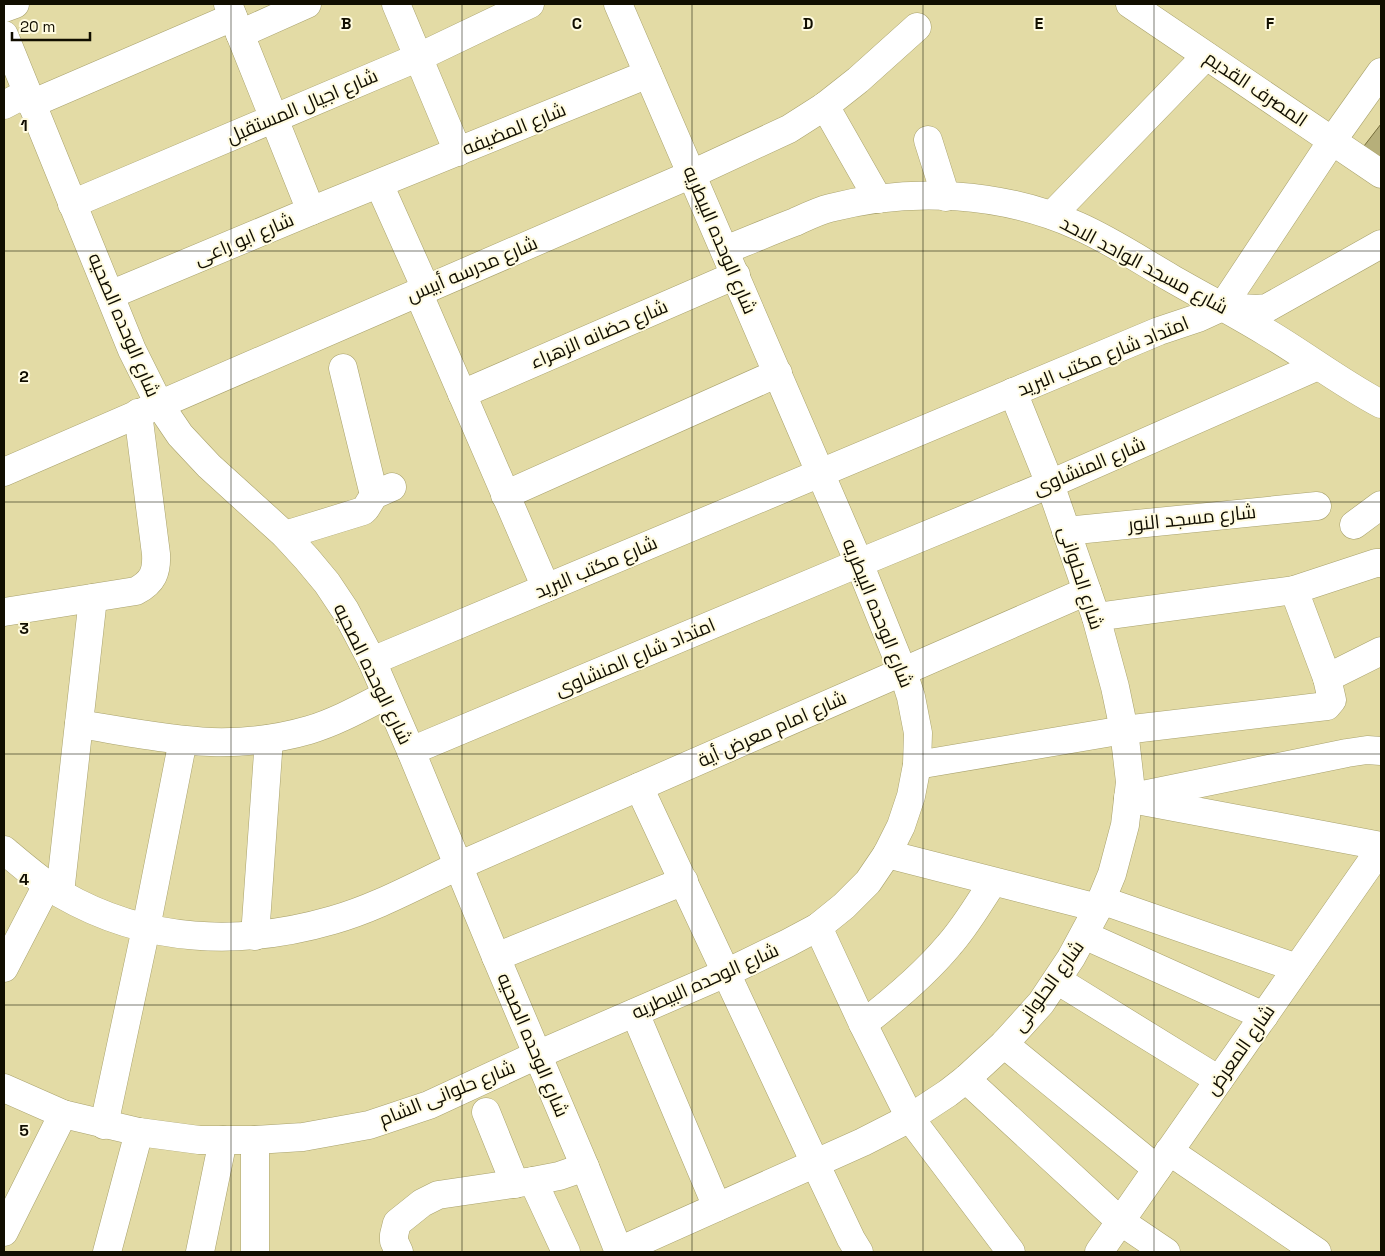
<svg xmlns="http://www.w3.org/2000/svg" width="1385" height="1256" font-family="'Space Grotesk',Cairo,sans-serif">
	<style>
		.building { fill: #b6af7a; stroke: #756d3b }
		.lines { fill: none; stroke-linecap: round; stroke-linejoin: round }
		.minor-casing { stroke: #a9a26d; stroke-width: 29 }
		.minor { stroke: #fff; stroke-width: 28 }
		.grid { fill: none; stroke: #110e00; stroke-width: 1; stroke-opacity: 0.55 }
		.labels { text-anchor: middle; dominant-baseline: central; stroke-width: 4; stroke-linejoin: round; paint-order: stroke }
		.street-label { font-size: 19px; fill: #110e00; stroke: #fffbe0 }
		.grid-label { font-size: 16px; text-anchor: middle; font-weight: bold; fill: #110e00; stroke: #fffbe0; stroke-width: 4; stroke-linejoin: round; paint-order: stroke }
	</style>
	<rect width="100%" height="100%" fill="#e3dba5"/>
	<polygon class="building" points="1381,124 1381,159 1364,146"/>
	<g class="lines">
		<defs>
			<g id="minor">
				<polyline points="228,4 311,211"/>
				<polyline points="396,4 458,152"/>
				<polyline points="1130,4 1381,174"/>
				<polyline points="4,8 15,4"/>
				<polyline points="240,34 307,4"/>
				<polyline points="4,35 132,350 159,404 180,435 209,466 285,535 307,559 327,583 345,610 372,661 411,751 496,957 585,1167 619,1252"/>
				<polyline points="31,104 233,17"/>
				<polyline points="4,105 27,93"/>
				<polyline points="825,106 878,199"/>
				<polyline points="928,140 946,197"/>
				<polyline points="379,184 426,289"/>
				<polyline points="72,204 419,57 530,4"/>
				<polyline points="1052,215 1206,56"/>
				<path d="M725 250C748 241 771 231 795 222 806 217 818 211 830 208 911 187 1002 192 1078 226 1110 240 1140 260 1171 278 1202 296 1235 313 1266 332 1305 355 1341 383 1381 404"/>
				<polyline points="418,292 546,588"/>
				<polyline points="110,295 311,211 648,74"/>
				<polyline points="1222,307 1332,141 1381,72"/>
				<polyline points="343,368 374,495"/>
				<polyline points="462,394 736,275"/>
				<polyline points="4,472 692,174 789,129 825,106 858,80 917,27"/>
				<polyline points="505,495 778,373"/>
				<polyline points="1354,525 1381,505"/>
				<polyline points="1066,531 1317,506"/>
				<polyline points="285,535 363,511 366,508 374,495 392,487"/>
				<polyline points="1294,590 1327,678"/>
				<path d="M4 612 136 591C153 582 157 572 156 554L138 413"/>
				<polyline points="1096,617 1294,590 1376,563 1381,563"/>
				<polyline points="372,661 1159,331 1198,318 1222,307 1257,309 1267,308 1381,244"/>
				<path d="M79 724C123 731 167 740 211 742 244 743 278 739 309 730 336 722 361 708 386 695"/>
				<polyline points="411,751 859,563 1050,484 1318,366"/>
				<polyline points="917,765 1124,730 1327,706 1332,700 1327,678 1381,651"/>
				<polyline points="639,787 815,1163 851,1239 859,1252"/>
				<polyline points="1128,798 1347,753 1367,750 1381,751"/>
				<polyline points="1142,801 1381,846"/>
				<path d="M4 850C22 865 40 881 61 894 146 943 240 947 333 920 376 908 417 885 458 866L1087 591"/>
				<polyline points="887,854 1098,908"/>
				<polyline points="60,893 93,598"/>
				<polyline points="1101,900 1297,968"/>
				<polyline points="818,927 863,1024 910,1118 1011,1252"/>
				<polyline points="1084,935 1264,1016"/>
				<polyline points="255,936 269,739"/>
				<polyline points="496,957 684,881"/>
				<polyline points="4,968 47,885"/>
				<polyline points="1057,980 1219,1080"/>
				<polyline points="635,1013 717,1207"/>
				<path d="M863 1024C894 1000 924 975 949 945 966 926 979 903 993 882"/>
				<polyline points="1004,1044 1157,1169"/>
				<polyline points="966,1079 1120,1221 1166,1252"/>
				<polyline points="4,1088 63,1114 139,1132 199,1140 255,1140 303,1137 369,1125 429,1105 537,1055 726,973 788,943 818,927 844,906 868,882 887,854 901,826 911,796 917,765 918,733 911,697 903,672 859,563 618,4"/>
				<polyline points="486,1112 515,1184"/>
				<polyline points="104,1125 146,928 183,740"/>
				<polyline points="255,1140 255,1252"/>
				<polyline points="1169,1151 1317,1252"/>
				<polyline points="533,1181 566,1252"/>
				<polyline points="4,1232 63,1114"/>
				<polyline points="619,1251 863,1142 910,1118 948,1093 966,1079 1004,1044 1041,1003 1071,958 1098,908 1112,874 1125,825 1130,782 1124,730 1115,687 1096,617 1050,484 1013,392"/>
				<polyline points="107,1252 139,1132"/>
				<polyline points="200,1252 223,1140"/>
				<polyline points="399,1252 394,1241 394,1235 397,1223 422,1203 438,1195 533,1181 559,1176 585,1167"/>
				<polyline points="1099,1252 1381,848"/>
			</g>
		</defs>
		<use href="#minor" class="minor-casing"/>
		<use href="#minor" class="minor"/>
	</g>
	<path class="grid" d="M231 4V1252M462 4V1252M692 4V1252M923 4V1252M1154 4V1252M4 251H1381M4 502H1381M4 754H1381M4 1005H1381"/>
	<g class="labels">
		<g class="street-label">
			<text transform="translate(1256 89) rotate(34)">المصرف القديم</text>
			<text transform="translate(302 106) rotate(-23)">شارع اجيال المستقبل</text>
			<text transform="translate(514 129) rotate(-22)">شارع المضيفه</text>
			<text transform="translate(244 239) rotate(-23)">شارع ابو راعى</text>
			<text transform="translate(720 240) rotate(67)">شارع الوحده البيطريه</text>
			<text transform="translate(1144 265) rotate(28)">شارع مسجد الواحد الاحد</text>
			<text transform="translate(472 269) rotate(-23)">شارع مدرسه أبيس</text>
			<text transform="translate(124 325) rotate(67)">شارع الوحده الصحيه</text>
			<text transform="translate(599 334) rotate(-23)">شارع حضانه الزهراء</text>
			<text transform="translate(1103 356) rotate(-22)">امتداد شارع مكتب البريد</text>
			<text transform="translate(1089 466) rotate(-23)">شارع المنشاوى</text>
			<text transform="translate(1192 518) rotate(-6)">شارع مسجد النور</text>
			<text transform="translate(596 567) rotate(-23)">شارع مكتب البريد</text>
			<text transform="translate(1081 578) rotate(72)">شارع الحلوانى</text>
			<text transform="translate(878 613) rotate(68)">شارع الوحده البيطريه</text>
			<text transform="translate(635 657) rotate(-23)">امتداد شارع المنشاوى</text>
			<text transform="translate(373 674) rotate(64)">شارع الوحده الصحيه</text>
			<text transform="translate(772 729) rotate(-24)">شارع امام معرض أية</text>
			<text transform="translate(705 981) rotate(-24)">شارع الوحده البيطريه</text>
			<text transform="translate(1048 986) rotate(-54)">شارع الحلوانى</text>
			<text transform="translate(533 1045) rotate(67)">شارع الوحده الصحيه</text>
			<text transform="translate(1240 1050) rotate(-55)">شارع المعرض</text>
			<text transform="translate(447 1093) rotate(-22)">شارع حلوانى الشام</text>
		</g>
	</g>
	<g class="grid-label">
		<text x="346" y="29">B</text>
		<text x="577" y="29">C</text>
		<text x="808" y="29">D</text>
		<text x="1039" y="29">E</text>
		<text x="1270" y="29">F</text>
		<text x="24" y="131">1</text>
		<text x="24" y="382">2</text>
		<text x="24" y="634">3</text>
		<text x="24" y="885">4</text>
		<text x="24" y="1136">5</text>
	</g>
	<rect width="1385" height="1256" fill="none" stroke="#110e00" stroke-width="10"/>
	<path d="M12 32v8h78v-8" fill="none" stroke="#110e00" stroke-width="2.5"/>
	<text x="20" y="32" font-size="15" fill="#110e00" stroke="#fffbe0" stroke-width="4" paint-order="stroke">20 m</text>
</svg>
